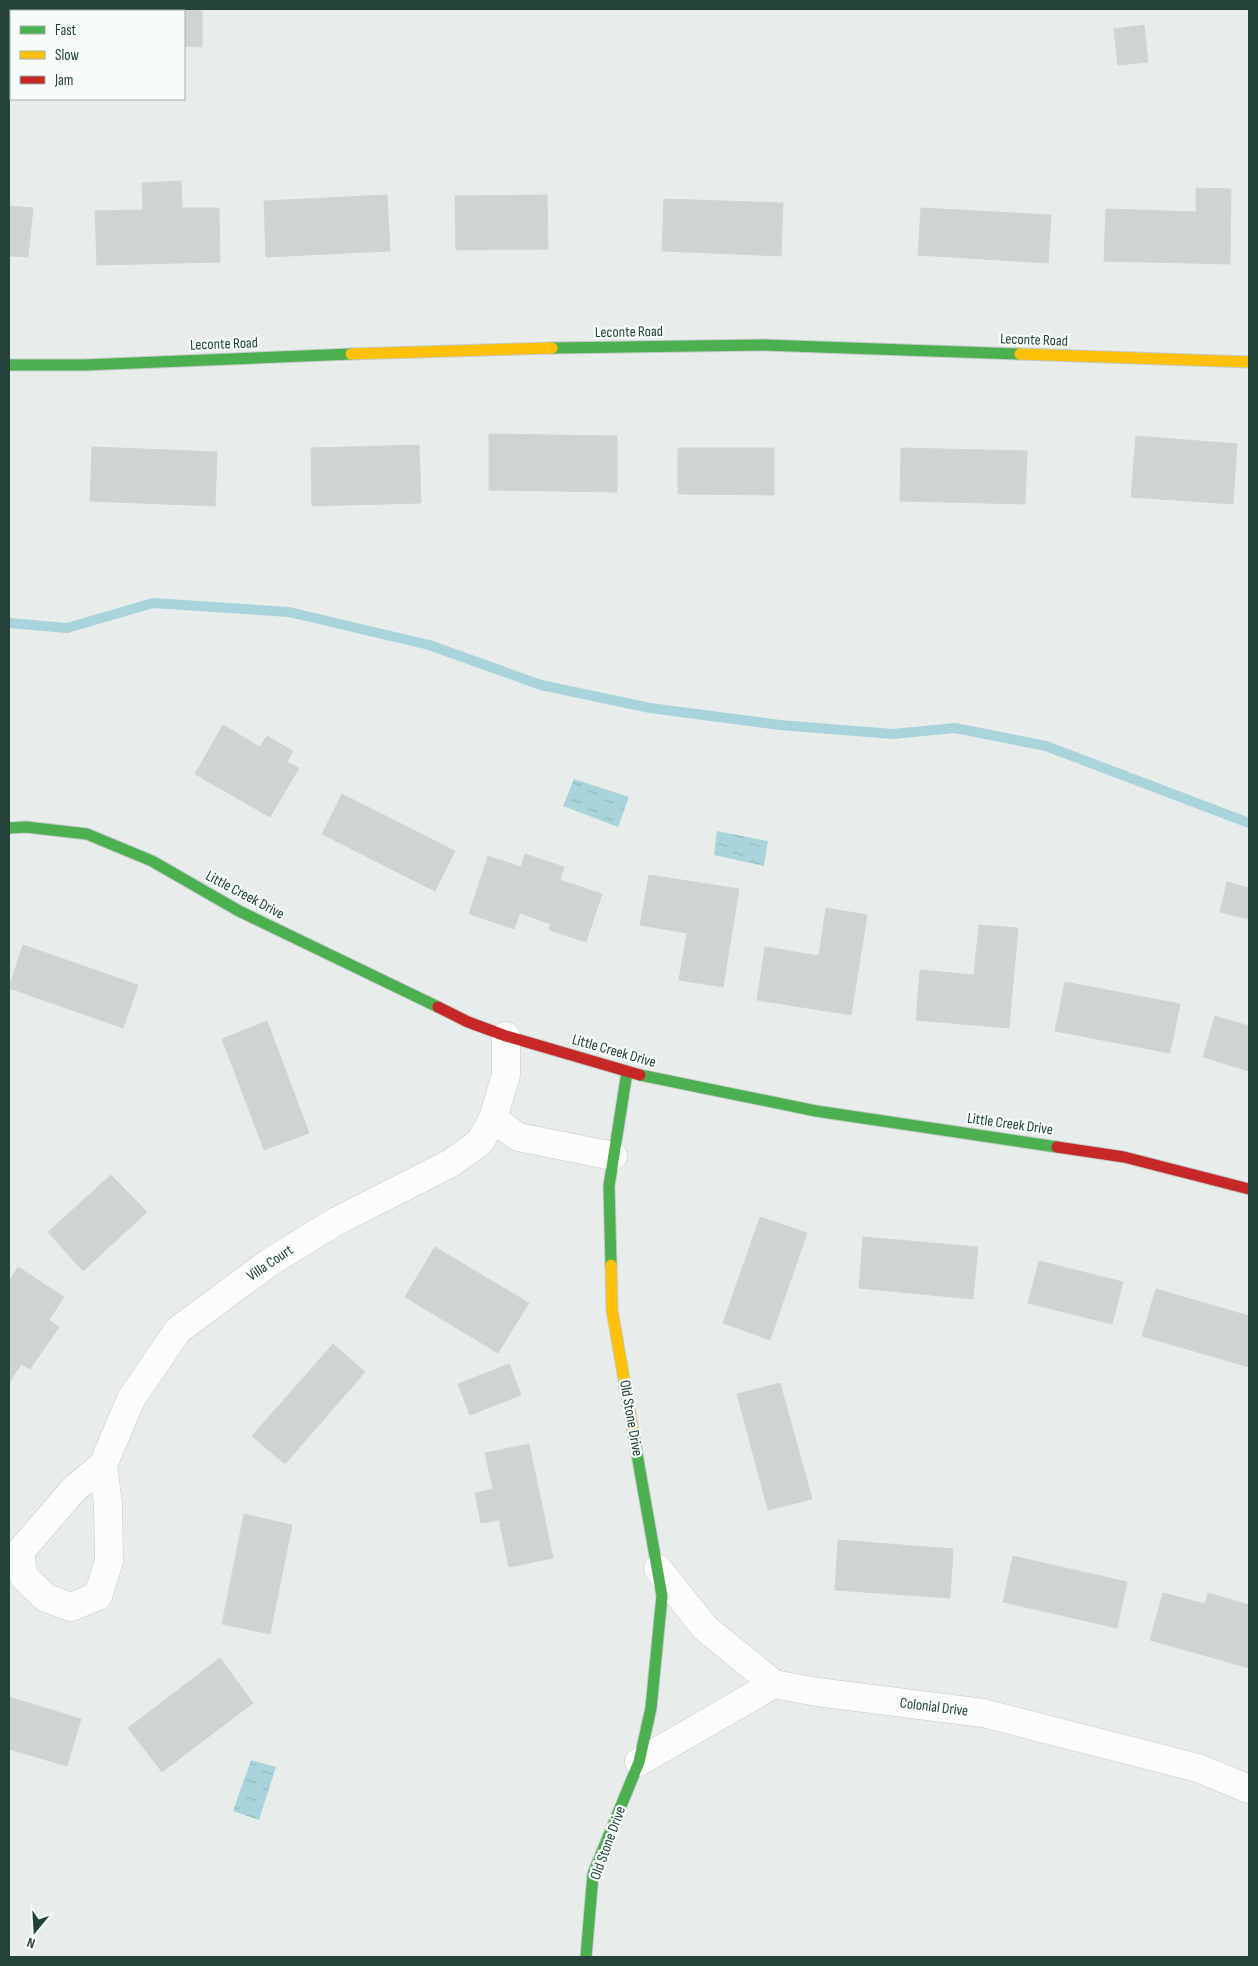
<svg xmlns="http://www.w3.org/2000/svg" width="1258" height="1966" font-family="'Sofia Sans Condensed',sans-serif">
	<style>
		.water { fill: url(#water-ripples) }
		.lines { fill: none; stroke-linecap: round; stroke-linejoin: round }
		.stream { stroke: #a9d4db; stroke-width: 10 }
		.building { fill: #cfd4d2; stroke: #d1d6d4 }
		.street-casing { stroke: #c5cac8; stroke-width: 29 }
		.fast-casing { stroke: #c3cbc8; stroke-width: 13 }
		.slow-casing { stroke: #c3cbc8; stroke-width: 13 }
		.jam-casing { stroke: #c3cbc8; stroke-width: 13 }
		.street { stroke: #fcfcfc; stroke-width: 28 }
		.fast { stroke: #4caf50; stroke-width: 11 }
		.slow { stroke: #ffc107; stroke-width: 11 }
		.jam { stroke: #c62828; stroke-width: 11 }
		.labels { text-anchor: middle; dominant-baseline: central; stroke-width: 4.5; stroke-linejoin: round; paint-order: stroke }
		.street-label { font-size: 15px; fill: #24423a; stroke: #f7fbf9 }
	</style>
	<defs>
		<pattern id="water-ripples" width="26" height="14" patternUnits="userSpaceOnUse" patternTransform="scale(1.25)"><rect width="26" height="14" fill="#a9d4db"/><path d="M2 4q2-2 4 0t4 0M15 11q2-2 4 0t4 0" fill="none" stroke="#91b7bd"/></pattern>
	</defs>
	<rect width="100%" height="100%" fill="#e8edeb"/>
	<g class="water">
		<polygon points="574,779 629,797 618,827 563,806"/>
		<polygon points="717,831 768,841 764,866 714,855"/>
		<polygon points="251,1760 276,1767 259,1820 233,1811"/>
	</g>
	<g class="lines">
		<polyline class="stream" points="9,623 67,628 153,603 289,612 429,645 541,685 650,708 780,725 893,734 955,728 1046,746 1249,823"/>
	</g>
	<g class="building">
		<polygon points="176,9 202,9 202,47 184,46 184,11 176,11"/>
		<polygon points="1144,25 1148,62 1118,65 1114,29"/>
		<polygon points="181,181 182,208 219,208 220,262 97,265 95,211 143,210 142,183"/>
		<polygon points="1196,188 1231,189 1230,264 1104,261 1106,209 1196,212"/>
		<polygon points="387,195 390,251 266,257 264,201"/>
		<polygon points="547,195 548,249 456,250 455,196"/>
		<polygon points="664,199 783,203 781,256 662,251"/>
		<polygon points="9,206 33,208 28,257 9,256"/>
		<polygon points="921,208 1051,215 1048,263 918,255"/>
		<polygon points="489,434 617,436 617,492 489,490"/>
		<polygon points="1136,436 1237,444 1233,504 1131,497"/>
		<polygon points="419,445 421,503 312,506 311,448"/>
		<polygon points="92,447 217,452 215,506 90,501"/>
		<polygon points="678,448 774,448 774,495 678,494"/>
		<polygon points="901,448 1027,451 1025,504 900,501"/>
		<polygon points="223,725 260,747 267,736 293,751 287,762 299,768 270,817 195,774"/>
		<polygon points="342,794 455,851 435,891 322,834"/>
		<polygon points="525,854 564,867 560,880 602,894 586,942 549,930 551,924 520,913 514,929 469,914 488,856 521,867"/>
		<polygon points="649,875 739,889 723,987 679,980 687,933 640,925"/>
		<polygon points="1227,882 1249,888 1249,919 1220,912"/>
		<polygon points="826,908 867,915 851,1015 757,1000 765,947 819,956"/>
		<polygon points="979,925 1018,928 1009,1028 916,1020 920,970 974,975"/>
		<polygon points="23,945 138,985 123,1028 9,988"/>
		<polygon points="1065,982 1180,1004 1170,1053 1055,1031"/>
		<polygon points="1215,1016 1249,1026 1249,1071 1203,1057"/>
		<polygon points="267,1021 309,1133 264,1150 222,1039"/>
		<polygon points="111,1175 147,1212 83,1271 48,1232"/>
		<polygon points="760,1217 807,1233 770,1340 723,1323"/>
		<polygon points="863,1237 978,1247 973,1299 859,1288"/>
		<polygon points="435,1247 529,1303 498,1353 405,1297"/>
		<polygon points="1039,1261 1123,1282 1112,1324 1028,1303"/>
		<polygon points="18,1267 64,1297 49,1320 59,1327 30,1369 21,1364 9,1383 9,1281"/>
		<polygon points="1156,1289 1249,1316 1249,1367 1142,1336"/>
		<polygon points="333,1344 365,1372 285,1464 252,1436"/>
		<polygon points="509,1364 521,1395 470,1415 458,1384"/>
		<polygon points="780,1383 812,1499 768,1510 737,1394"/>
		<polygon points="529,1444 553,1558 509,1567 499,1520 481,1523 475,1493 493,1489 485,1453"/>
		<polygon points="244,1514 292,1525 270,1634 222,1624"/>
		<polygon points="838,1540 953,1549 950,1598 835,1590"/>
		<polygon points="1013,1556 1127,1582 1117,1628 1003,1602"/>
		<polygon points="1163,1593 1205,1604 1208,1593 1249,1605 1247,1620 1249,1621 1249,1668 1150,1640"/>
		<polygon points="220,1658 253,1703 162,1772 128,1728"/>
		<polygon points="9,1697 81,1719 67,1766 9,1749"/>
	</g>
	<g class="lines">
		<defs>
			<g id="street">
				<polyline points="493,1119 518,1137 613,1156"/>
				<polyline points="103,1465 131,1399 178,1330 270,1262 335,1222 451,1163 480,1142 493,1119 506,1075 506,1036"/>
				<polygon points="103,1465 108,1505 109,1561 98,1596 71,1607 46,1598 24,1577 20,1552 74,1489"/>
				<polyline points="658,1569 705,1628 774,1684 817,1692 983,1713 1198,1768 1249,1789"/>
				<polyline points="639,1762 774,1684"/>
			</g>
			<g id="fast">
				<polyline points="552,348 764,345 1020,354"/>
				<polyline points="9,365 84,365 351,354"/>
				<polyline points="9,828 26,827 87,834 152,861 239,911 438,1007"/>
				<polyline points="640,1075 816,1111 1057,1147"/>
				<polyline points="611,1265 609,1186 627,1072"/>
				<polyline points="586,1957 593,1874 639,1762 651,1708 662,1596 634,1437"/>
			</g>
			<g id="slow">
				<polyline points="351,354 552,348"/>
				<polyline points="1020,354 1249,362"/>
				<polyline points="611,1265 612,1310 634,1437"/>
			</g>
			<g id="jam">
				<polyline points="438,1007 468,1022 506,1036 640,1075"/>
				<polyline points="1057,1147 1124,1157 1249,1189"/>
			</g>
		</defs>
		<use href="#street" class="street-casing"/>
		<use href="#fast" class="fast-casing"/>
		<use href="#slow" class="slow-casing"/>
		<use href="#jam" class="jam-casing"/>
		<use href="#street" class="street"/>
		<use href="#fast" class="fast"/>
		<use href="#slow" class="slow"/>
		<use href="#jam" class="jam"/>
	</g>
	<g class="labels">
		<g class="street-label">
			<text transform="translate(629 332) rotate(-1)">Leconte Road</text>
			<text transform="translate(1034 340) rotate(2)">Leconte Road</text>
			<text transform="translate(224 344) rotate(-2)">Leconte Road</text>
			<text transform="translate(245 895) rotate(28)">Little Creek Drive</text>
			<text transform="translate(614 1051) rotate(16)">Little Creek Drive</text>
			<text transform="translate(1010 1124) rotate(8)">Little Creek Drive</text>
			<text transform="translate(270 1263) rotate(-34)">Villa Court</text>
			<text transform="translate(631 1418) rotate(80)">Old Stone Drive</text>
			<text transform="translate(934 1707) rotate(7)">Colonial Drive</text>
			<text transform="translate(608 1843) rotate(-70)">Old Stone Drive</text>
		</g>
	</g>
	<rect width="1258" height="1966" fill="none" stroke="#24423a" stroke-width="20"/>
	<rect x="10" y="10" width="175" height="90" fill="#f7fbf9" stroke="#a3b1ad"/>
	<rect x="20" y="26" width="25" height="8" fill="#4caf50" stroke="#a3b1ad"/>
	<text x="55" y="35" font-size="15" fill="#24423a">Fast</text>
	<rect x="20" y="51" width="25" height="8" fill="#ffc107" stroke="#a3b1ad"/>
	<text x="55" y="60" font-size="15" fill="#24423a">Slow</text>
	<rect x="20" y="76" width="25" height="8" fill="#c62828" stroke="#a3b1ad"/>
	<text x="55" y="85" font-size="15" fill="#24423a">Jam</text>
	<g transform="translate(35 1931) rotate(198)" stroke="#f7fbf9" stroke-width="4" paint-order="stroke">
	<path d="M0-4L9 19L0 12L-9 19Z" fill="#24423a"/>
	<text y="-8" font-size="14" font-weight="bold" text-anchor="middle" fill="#24423a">N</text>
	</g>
</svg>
